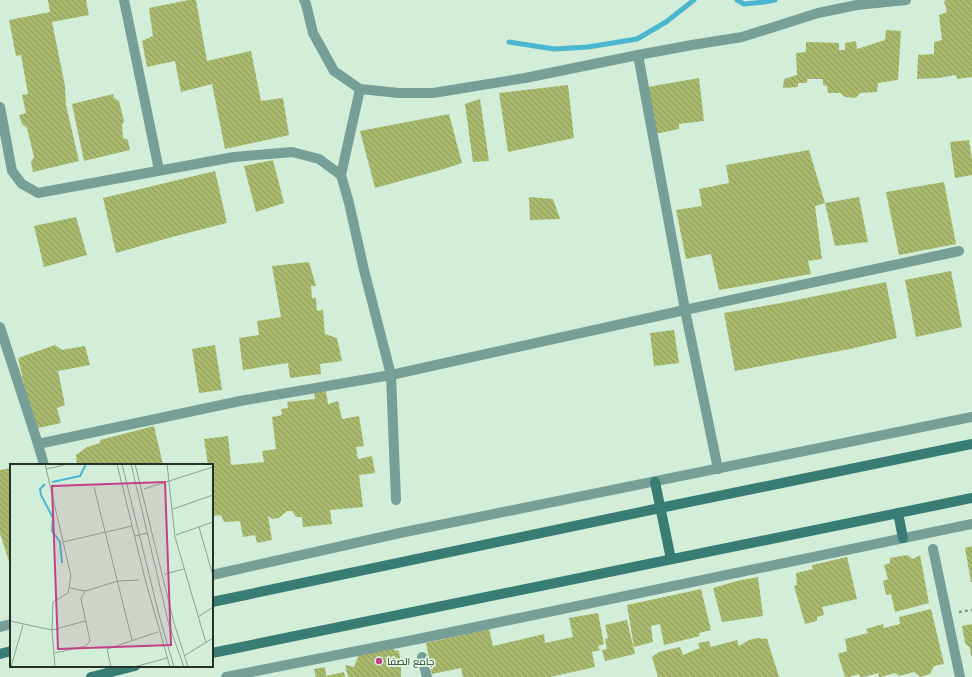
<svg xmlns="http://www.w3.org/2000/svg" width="972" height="677" font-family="'DM Sans',Cairo,sans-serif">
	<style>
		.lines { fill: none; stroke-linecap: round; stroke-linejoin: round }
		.stream { stroke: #4bb6cf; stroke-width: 5 }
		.building { fill: url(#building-back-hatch) }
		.path { stroke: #869a8a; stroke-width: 2.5; stroke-dasharray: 3 3; stroke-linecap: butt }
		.street { stroke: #769f98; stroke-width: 10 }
		.secondary { stroke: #397c73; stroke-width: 10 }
		.poi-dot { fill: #c34188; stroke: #dffbe5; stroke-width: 1.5 }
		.labels { text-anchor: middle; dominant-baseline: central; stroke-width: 3.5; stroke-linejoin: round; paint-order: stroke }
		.poi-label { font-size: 10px; fill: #263028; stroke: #dffbe5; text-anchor: start }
		.inset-river { fill: none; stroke: #4bb6cf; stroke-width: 2 }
		.inset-road { fill: none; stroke: #8da292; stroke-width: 1 }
		.view { fill: #c34188; fill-opacity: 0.15; stroke: #c34188; stroke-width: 2 }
		.inset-edge { fill: none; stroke: #263028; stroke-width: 2 }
	</style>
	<defs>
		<pattern id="building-back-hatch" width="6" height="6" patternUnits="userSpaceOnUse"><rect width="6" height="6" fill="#a9ba6e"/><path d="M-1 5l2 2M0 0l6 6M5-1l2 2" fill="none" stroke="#89985a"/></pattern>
	</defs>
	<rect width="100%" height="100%" fill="#d2eed8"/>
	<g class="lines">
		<g class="stream">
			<polyline points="737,0 744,4 764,2 775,0"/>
			<polyline points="509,42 554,49 588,47 637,39 666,22 694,0"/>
		</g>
	</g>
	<g class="building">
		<polygon points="48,0 86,0 89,15 52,22 65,86 66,105 79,161 33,172 31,162 34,157 27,128 22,124 19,115 26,113 22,95 28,94 21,55 16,56 9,20 50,12"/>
		<polygon points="189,0 196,0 207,61 251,51 261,101 283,98 289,135 225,149 212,84 181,92 175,61 147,67 142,41 153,36 149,8"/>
		<polygon points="947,0 972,0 972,77 957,79 956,75 938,78 917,79 918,55 934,54 934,42 942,40 939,15 947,12 944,1"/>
		<polygon points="886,30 901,31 898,80 878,83 877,92 860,93 856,98 845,97 840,93 828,93 827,86 823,85 823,79 807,79 807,83 798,83 798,87 783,88 784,79 797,75 796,53 806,52 806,42 839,43 839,50 845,50 845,43 856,41 857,49 885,40"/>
		<polygon points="699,78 704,121 679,124 679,129 655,134 648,87"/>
		<polygon points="568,85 574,138 508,152 499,93"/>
		<polygon points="113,94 114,98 119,101 124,121 122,125 123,138 128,140 130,150 84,161 72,104"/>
		<polygon points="480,99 489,161 473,162 465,104"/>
		<polygon points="449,114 462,163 444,169 375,188 360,131"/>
		<polygon points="969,140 972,160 972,175 955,178 950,142"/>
		<polygon points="809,150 825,203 859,197 868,242 835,246 825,203 815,206 822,259 808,261 811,274 719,290 711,254 686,259 676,210 702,206 699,189 729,183 726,165"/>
		<polygon points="273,160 284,203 256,212 244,166"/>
		<polygon points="215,171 227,223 172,237 116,253 103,198"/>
		<polygon points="944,182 956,244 899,255 886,192"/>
		<polygon points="529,197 553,199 560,219 530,220"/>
		<polygon points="76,217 87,255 44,267 34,226"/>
		<polygon points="309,262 316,286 311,286 312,298 316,298 317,311 323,310 325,334 337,338 342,361 320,364 321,374 290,378 288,363 243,370 239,338 259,335 257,321 281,317 272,266"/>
		<polygon points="951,271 962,327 916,337 905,280"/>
		<polygon points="886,282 897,338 850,349 735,371 724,313 781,303"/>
		<polygon points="674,330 679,363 654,366 650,333"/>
		<polygon points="55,345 62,350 85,346 90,365 58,371 65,405 57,408 61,423 34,429 18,358"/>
		<polygon points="215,345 222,390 199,393 192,349"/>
		<polygon points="326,391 328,404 338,401 342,419 359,416 364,446 356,447 358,459 372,456 375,473 359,475 363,507 330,510 332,524 303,527 302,517 296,517 292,511 287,511 279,518 273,519 268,516 272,540 257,543 255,535 243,537 240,521 224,522 221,515 212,516 212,465 208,465 204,439 228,436 231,465 264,462 262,451 276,449 272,417 282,415 281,409 288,408 287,402 315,399 314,393"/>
		<polygon points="154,426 163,465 77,465 76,455 87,447 100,443 100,440"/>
		<polygon points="11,468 11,568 0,533 0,470"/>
		<polygon points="972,546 972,582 971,582 965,548"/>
		<polygon points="907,555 913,559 920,555 929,603 895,612 891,594 886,595 883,581 888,579 884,565 890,563 890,558"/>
		<polygon points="847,557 857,599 822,607 824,615 817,617 817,621 805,624 794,586 797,585 796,573 813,569 812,565"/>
		<polygon points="758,577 763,616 722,622 713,588 737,581"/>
		<polygon points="701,589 711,630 699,633 700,636 664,645 660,624 651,626 653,642 634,647 627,605 655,599"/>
		<polygon points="931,609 944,664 934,666 930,674 920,677 914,672 899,676 895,673 881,677 879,677 878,673 864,677 860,677 859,674 849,677 845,677 838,654 847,651 845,639 868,633 866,629 883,624 884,628 900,624 899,617"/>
		<polygon points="598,613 604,644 598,646 600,650 592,652 595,667 550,677 463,677 461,668 432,674 426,643 489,629 493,646 544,634 545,643 573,637 569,618"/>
		<polygon points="627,620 635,654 605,661 602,650 607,649 605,639 608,638 605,625"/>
		<polygon points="972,624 972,656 971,656 970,648 965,643 962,626"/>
		<polygon points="757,638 767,639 779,677 658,677 652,657 659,652 680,647 683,655 700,648 698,643 709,641 711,647 737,640 739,646 749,640"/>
		<polygon points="390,642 394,650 399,651 401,665 401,677 348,677 345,665 354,667 358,657 355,648"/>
		<polygon points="325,667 326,676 344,672 345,677 316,677 314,669"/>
	</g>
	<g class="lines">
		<polyline class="path" points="959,612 972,610"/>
		<g class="street">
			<polyline points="124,0 159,170"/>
			<polyline points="304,0 306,4 313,33 334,71 360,89 399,93 433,93 525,78 638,55 692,45 742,37 818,13 857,5 906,0"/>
			<polyline points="638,55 685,310 718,469"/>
			<polyline points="360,89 341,175 349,203 364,270 391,375 396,500"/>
			<polyline points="0,107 12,171 22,184 38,193 234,157 292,152 319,159 341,175"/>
			<polyline points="0,327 38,444 44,465"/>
			<polyline points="38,444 240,401 391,375 685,310 959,251"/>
			<polyline points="933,549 960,677"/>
			<polyline points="212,575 400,533 972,417"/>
			<polyline points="0,627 11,624"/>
			<polyline points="422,657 427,677"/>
			<polyline points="226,677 418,639 972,524"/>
		</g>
		<g class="secondary">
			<polyline points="655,482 671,559"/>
			<polyline points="898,513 903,538"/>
			<polyline points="212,602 660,508 972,444"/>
			<polyline points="212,653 972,498"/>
			<polyline points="0,654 11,651"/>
			<polyline points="91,677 135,666"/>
		</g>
	</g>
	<circle class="poi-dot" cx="379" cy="661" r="4"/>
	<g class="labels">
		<g class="poi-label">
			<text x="387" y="661">جامع الصفا</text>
		</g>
	</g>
	<g transform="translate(10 464)">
		<rect width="203" height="203" fill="#d2eed8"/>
		<path class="inset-river" d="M42 18 70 12 76 0M35 20 30 25 31 31 43 54 42 67 50 78 52 99"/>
		<path class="inset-road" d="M35 0 61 112 58 129 43 138 42 166 45 203M107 0 135 115 160 203M112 0 149 151 164 203M121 0 159 161 174 203M125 0 164 159 178 203M157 0 165 73 196 179M36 5 58 0M84 23 122 176M134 25 203 3M163 45 203 31M189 63 203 112M166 71 203 58M125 72 137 69M53 78 122 62M155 110 174 105M60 124 75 127 108 117 129 116M188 153 203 143M0 157 42 166 75 157M45 189 76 182 80 177 71 135 75 127M174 192 203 174M1 203 13 161M101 203 97 185 148 168M124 203 157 194"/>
		<path class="view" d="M155 18 161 181 48 185 42 22Z"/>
		<rect width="203" height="203" class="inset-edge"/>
	</g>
</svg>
